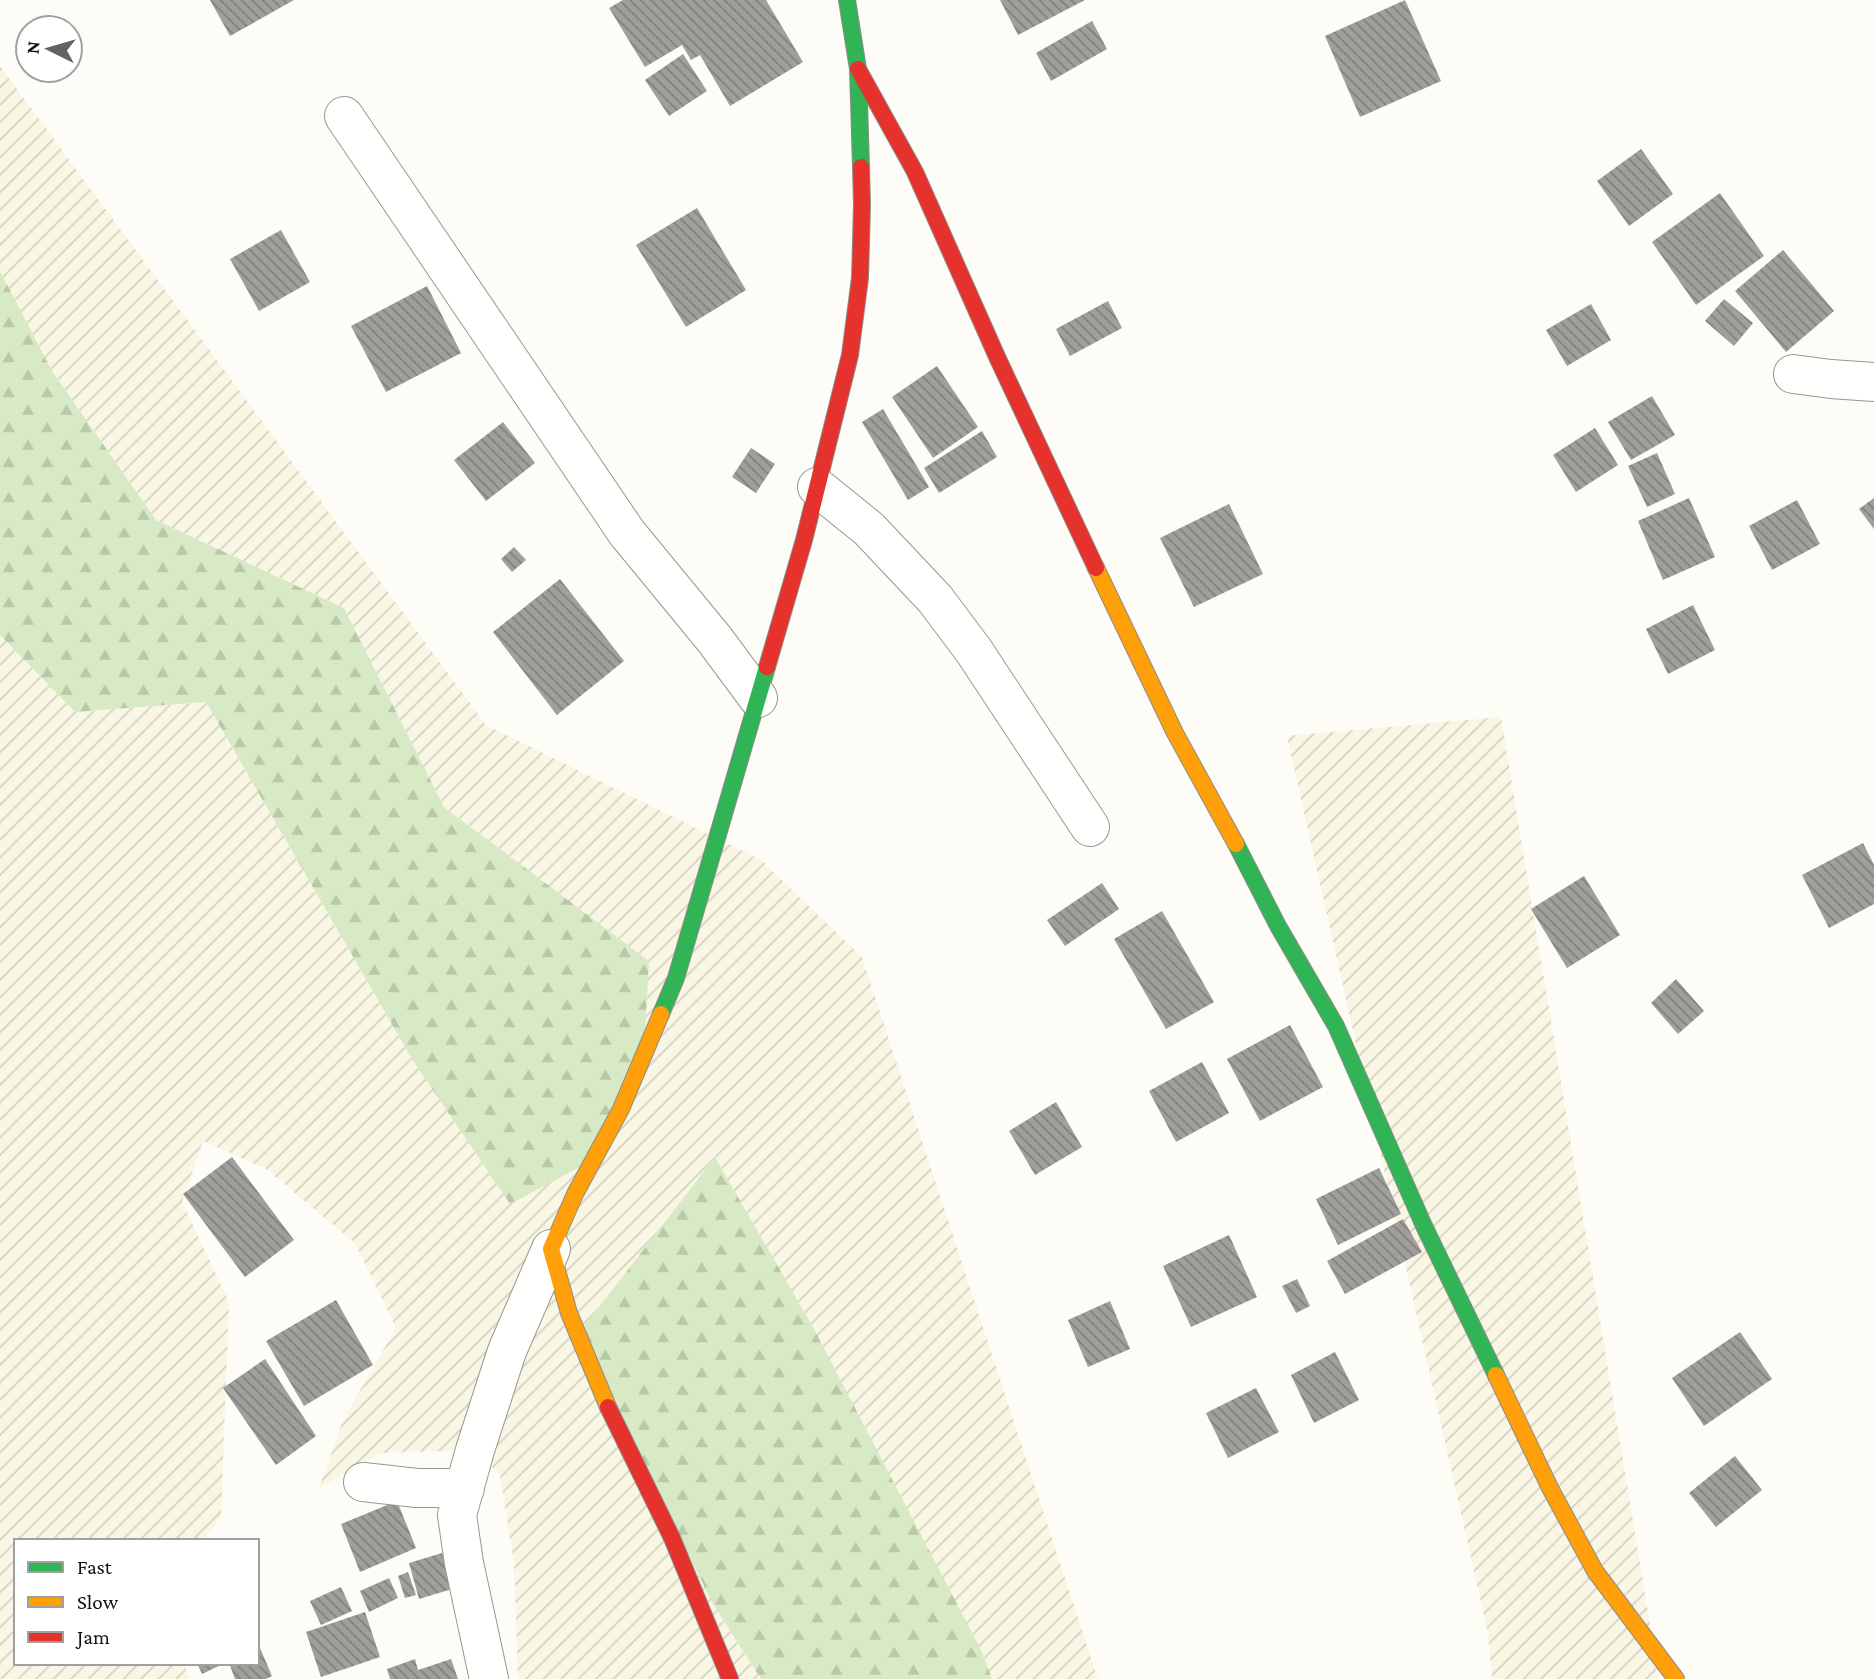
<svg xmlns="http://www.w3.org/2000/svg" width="1874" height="1679" font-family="'Crimson Pro',serif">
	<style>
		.farmland { fill: url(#farmland-furrows) }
		.forest { fill: url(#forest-firs) }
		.building { fill: url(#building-back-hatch) }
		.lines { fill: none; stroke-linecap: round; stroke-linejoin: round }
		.street-casing { stroke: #979795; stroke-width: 40 }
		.fast-casing { stroke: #8e8d8b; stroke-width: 18 }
		.slow-casing { stroke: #8e8d8b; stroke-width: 18 }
		.jam-casing { stroke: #8e8d8b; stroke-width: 18 }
		.street { stroke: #fffffe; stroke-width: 38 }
		.fast { stroke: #30b455; stroke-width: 16 }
		.slow { stroke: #ff9f0a; stroke-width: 16 }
		.jam { stroke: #e5322d; stroke-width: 16 }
	</style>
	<defs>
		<pattern id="farmland-furrows" width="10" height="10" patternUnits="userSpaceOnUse" patternTransform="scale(1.75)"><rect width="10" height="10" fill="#f9f7e4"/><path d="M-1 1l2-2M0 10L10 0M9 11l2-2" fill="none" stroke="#d4d3c3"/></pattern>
		<pattern id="forest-firs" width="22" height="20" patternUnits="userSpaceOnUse" patternTransform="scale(1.75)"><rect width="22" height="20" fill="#d8eac5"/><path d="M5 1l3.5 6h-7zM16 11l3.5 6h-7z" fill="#b8c8a8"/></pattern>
		<pattern id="building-back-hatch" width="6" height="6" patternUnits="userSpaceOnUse" patternTransform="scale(1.75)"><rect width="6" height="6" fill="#a19f9c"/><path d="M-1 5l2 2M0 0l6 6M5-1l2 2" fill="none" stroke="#82807e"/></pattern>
	</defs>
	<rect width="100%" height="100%" fill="#fdfcf7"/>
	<g class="farmland">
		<polygon points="0,66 486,725 761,860 862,957 1098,1679 992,1679 983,1654 713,1604 761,1679 518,1679 514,1564 500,1475 475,1450 381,1453 319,1488 343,1420 396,1328 355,1243 266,1169 203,1141 182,1202 229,1302 221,1517 203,1541 16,1541 16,1663 184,1663 189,1679 0,1679 0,635 75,712 206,702 412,1059 649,962 444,807 344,608 156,520 52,371 0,271"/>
		<polygon points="1501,717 1659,1679 1492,1679 1488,1634 1287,736"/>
	</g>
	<g class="forest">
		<polygon points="0,271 52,371 156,520 344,608 444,807 649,961 642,1082 595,1159 510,1204 412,1059 206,702 75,712 0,635"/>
		<polygon points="715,1157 814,1329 983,1654 992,1679 761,1679 713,1604 579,1333"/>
	</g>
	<g class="building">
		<polygon points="210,0 294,0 230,36"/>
		<polygon points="623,0 766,0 803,62 730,106 700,55 691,60 682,45 645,67 609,8"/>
		<polygon points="1000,0 1085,0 1018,35"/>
		<polygon points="1405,0 1441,81 1360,117 1325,36"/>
		<polygon points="1092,21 1107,49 1051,81 1036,53"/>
		<polygon points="683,54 707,91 669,116 645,80"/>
		<polygon points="1641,149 1673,194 1629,226 1597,181"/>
		<polygon points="1720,193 1764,256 1696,305 1652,242"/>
		<polygon points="697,208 746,290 686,327 636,245"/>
		<polygon points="281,230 310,282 259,311 230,259"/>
		<polygon points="1783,250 1834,311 1786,352 1735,291"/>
		<polygon points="427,286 461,353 386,392 351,326"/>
		<polygon points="1724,299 1753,323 1734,346 1705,321"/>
		<polygon points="1108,301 1122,328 1070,356 1056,329"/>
		<polygon points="1591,304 1611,340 1567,366 1546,330"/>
		<polygon points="937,366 978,427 933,458 892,397"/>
		<polygon points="1652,396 1675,435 1631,460 1608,422"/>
		<polygon points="883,409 929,487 908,500 862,422"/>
		<polygon points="503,422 535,463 486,501 454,460"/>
		<polygon points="1595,428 1618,465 1576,492 1553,455"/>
		<polygon points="982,431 997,457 939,493 924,468"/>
		<polygon points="751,448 775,464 756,493 732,477"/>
		<polygon points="1657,453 1675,494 1647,507 1628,466"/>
		<polygon points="1689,498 1715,557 1663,580 1638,521"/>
		<polygon points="1874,498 1874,529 1859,509"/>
		<polygon points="1797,500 1820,544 1772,570 1749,526"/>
		<polygon points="1229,504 1263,574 1194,607 1160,538"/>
		<polygon points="514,547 526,560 512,572 501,559"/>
		<polygon points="560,579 624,661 557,715 493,632"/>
		<polygon points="1693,605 1715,650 1668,674 1646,629"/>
		<polygon points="1863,843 1874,865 1874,904 1829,928 1802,875"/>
		<polygon points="1584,876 1620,935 1567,968 1531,909"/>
		<polygon points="1102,883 1119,909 1065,946 1047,920"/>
		<polygon points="1162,911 1214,1002 1166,1029 1114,939"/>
		<polygon points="1676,979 1704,1011 1678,1034 1651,1003"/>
		<polygon points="1290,1025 1323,1087 1260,1121 1227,1059"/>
		<polygon points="1202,1062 1229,1113 1176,1142 1149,1091"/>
		<polygon points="1056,1102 1082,1147 1035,1175 1009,1131"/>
		<polygon points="232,1157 294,1240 245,1277 183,1194"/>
		<polygon points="1379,1168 1401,1214 1338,1245 1316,1199"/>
		<polygon points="1403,1219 1422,1252 1345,1294 1327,1261"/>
		<polygon points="1229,1235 1257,1297 1191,1327 1163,1266"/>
		<polygon points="1297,1279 1310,1306 1296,1313 1282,1286"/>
		<polygon points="336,1300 373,1365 304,1406 266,1341"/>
		<polygon points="1110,1301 1130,1349 1088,1367 1068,1320"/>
		<polygon points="1740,1332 1772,1379 1704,1426 1672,1378"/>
		<polygon points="1335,1352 1359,1400 1314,1423 1291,1375"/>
		<polygon points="265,1359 316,1436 276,1465 223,1388"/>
		<polygon points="1256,1388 1279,1432 1228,1458 1206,1413"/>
		<polygon points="1735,1456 1762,1490 1716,1527 1689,1493"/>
		<polygon points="397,1501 416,1548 360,1572 341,1524"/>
		<polygon points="442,1553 452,1589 419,1599 409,1563"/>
		<polygon points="408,1572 416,1595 405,1598 398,1576"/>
		<polygon points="389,1578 398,1598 369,1612 360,1591"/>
		<polygon points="341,1587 352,1611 321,1625 310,1601"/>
		<polygon points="365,1612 380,1657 321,1677 306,1632"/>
		<polygon points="257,1641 272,1676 266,1679 235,1679 229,1663 257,1663"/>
		<polygon points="415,1659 418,1670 451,1659 458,1679 390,1679 387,1669"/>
		<polygon points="197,1663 225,1663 202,1674"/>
	</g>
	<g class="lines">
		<defs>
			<g id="street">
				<polyline points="344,116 627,533 715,640 758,698"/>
				<polyline points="1793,374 1831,379 1874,382"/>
				<polyline points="817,487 869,529 935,599 974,651 1090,827"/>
				<polyline points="363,1482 417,1488 465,1488"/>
				<polyline points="489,1679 464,1563 457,1515 475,1450 507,1351 551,1249"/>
			</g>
			<g id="fast">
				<polyline points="847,0 858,69 861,167"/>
				<polyline points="1236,844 1278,926 1336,1026 1424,1226 1496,1375"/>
				<polyline points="661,1014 676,978 767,667"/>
			</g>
			<g id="slow">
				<polyline points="1096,568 1175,733 1236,844"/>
				<polyline points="1496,1375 1550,1488 1595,1571 1676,1679"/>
				<polyline points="608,1407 569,1313 551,1249 575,1194 621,1109 661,1014"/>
			</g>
			<g id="jam">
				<polyline points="858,69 915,172 998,359 1096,568"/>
				<polyline points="767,667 804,540 850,355 860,278 862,205 861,167"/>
				<polyline points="608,1407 672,1538 730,1679"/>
			</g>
		</defs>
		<use href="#street" class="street-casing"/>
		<use href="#fast" class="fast-casing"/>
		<use href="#slow" class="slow-casing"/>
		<use href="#jam" class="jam-casing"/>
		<use href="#street" class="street"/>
		<use href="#fast" class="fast"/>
		<use href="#slow" class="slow"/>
		<use href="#jam" class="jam"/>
	</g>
	<rect x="14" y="1539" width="245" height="126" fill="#ffffff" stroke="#a0a0a0" stroke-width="2"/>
	<rect x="28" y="1562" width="35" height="10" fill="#30b455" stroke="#a0a0a0" stroke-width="2"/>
	<text x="77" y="1574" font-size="21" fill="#111111">Fast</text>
	<rect x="28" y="1597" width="35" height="10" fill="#ff9f0a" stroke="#a0a0a0" stroke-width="2"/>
	<text x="77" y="1609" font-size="21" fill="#111111">Slow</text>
	<rect x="28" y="1632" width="35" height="10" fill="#e5322d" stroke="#a0a0a0" stroke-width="2"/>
	<text x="77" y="1644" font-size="21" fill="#111111">Jam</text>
	<g transform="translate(49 49) rotate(275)"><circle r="33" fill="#ffffff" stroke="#a0a0a0" stroke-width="2"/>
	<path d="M0-5L12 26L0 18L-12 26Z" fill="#646362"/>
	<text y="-10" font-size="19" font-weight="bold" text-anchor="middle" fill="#111111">N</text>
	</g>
</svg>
